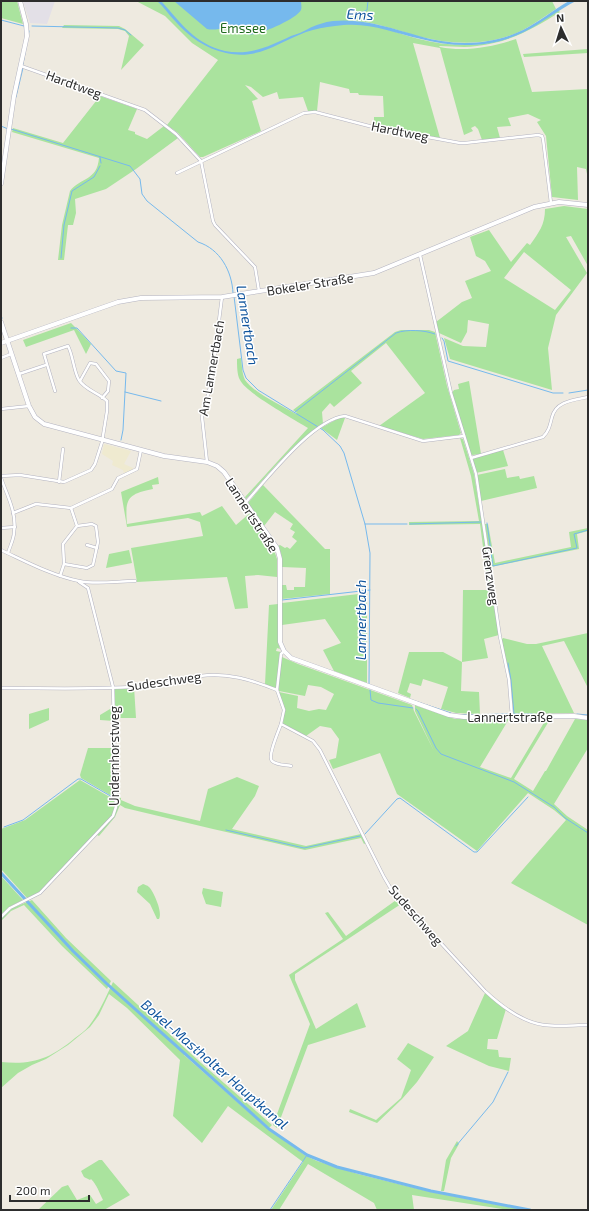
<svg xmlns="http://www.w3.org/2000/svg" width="589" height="1211" font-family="'Exo 2',sans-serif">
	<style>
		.industrial { fill: #e3e0e7 }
		.education { fill: #efead0 }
		.green { fill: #aae39e; fill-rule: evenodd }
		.water { fill: #76b9ed }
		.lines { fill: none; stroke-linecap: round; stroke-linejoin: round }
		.stream { stroke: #76b9ed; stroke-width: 1 }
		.canal { stroke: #76b9ed; stroke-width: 3 }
		.street-casing { stroke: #b3b3c0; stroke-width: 3.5 }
		.secondary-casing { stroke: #b3b3c0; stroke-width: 5 }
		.street { stroke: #fff; stroke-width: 2.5 }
		.secondary { stroke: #fff; stroke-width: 4 }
		.labels { text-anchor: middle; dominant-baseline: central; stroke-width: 3; stroke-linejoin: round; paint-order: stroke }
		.park-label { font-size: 13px; fill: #1f6a1d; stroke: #fff }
		.street-label { font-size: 13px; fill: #2d2d2d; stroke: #fff }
		.water-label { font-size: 14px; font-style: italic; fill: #11559d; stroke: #fff }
	</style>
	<rect width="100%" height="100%" fill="#eeeae0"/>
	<polygon class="industrial" points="23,1 55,1 47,24 30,23"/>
	<polygon class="education" points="104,444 131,451 124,464 133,468 133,470 124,473 123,470 112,465 113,461 102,454"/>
	<g class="green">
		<polygon points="1,1 17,1 23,24 1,18"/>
		<path d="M136 1H552L556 9C545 16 534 24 523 30 491 46 454 45 421 37 398 31 377 22 353 21V24C376 24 397 33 419 39 454 48 492 48 524 31 536 25 547 18 558 10L560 12C533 29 508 43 477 46 464 48 452 46 439 46L440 47C465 52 492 47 516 39L532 92 588 89V179L586 169 577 167 578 200 552 197 546 136 537 122 541 120 528 114 508 118 511 126 497 127 500 138 482 140 478 129 475 126 471 128 473 131 464 135 440 48 413 43 440 138 374 126V117H384L383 96 359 95 358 93H350L349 89 320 82 317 111H308L303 97 279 99 277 92 263 97 251 87 245 85 258 99 252 101 261 131 203 157H200L178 133 167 125 218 60 192 43 165 16Z"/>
		<polygon points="64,25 119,26 125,29 144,45 121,70 129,36 125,31 118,29 62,28"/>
		<polygon points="588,49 588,53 524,57 523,54"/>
		<path d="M100 96 137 109 128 130 135 132V134L147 139 164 126 178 138 136 169 106 189 75 199 76 213 73 225H68L64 260H58L62 225 70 191C81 177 97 181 99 158L12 132 13 128 63 143Z"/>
		<path d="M564 206 588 209V266L571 236 566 237 587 273 556 315 548 348 552 390 450 359 444 338 463 346 486 347 489 324 468 320 467 332 461 343 439 333 436 322 462 302 472 298 465 281 491 271 485 261 476 256 470 237 489 230 511 262 527 243 530 245C539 232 545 225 545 209ZM524 252 571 290 555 310 504 278Z"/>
		<polygon points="71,323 77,329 75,330 77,329 91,344 86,354 74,330 26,347 23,340"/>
		<path d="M401 330H429L435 332 447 386 461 433 459 435 423 439 379 426 425 393 386 343 351 371 362 383 334 407 330 403 322 412 323 424C295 440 268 475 246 499L245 497 308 428C294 419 246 393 240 380 237 375 237 365 237 359L241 358C242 365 242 374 245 380 255 394 281 405 296 414L297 413 293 410 395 332Z"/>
		<polygon points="469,381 481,454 472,455 470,454 452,393 454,390 459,389 458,384"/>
		<polygon points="339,418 345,418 337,440 321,428"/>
		<polygon points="460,438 463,439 474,474 492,586 488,585 480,524 409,525 409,522 479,521 471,476"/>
		<polygon points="503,450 508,466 476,473 472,460 472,458"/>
		<polygon points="505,469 507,478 519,476 520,479 534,476 537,488 481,501 477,475"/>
		<path d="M158 477 159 484 152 485 153 489C127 494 125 499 127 524L200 512 202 516 222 506 236 525 250 513 273 547 277 559V577L258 575 245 576 248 608 235 609 227 577 137 582 131 548 203 536 200 522 188 518 127 527 121 492Z"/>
		<polygon points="263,485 325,549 330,549 330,594 282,599 282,585 286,585 287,590 294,590 294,587 305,587 306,568 282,567 281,553 278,546 280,545 285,548 287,547 290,549 297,541 292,537 295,532 290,529 293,524 275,512 264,526 248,503"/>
		<polygon points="485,524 488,524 495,563 571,547 569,532 588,528 588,531 577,534 579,549 491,567"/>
		<polygon points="129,550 132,563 106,568 109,554"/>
		<polygon points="463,590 492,590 499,635 484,639 488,658 462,662 461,691 479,692 480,714 456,713 441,709 448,687 423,679 421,686 410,683 407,692 411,694 410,698 398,693 409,652 443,652 462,662"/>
		<polygon points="367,593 367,683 334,671 323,650 341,643 325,619 282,625 282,603"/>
		<polygon points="278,604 278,642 280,649 277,648 276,651 281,652 281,654 276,687 274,689 265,684 269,605"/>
		<polygon points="588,633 588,688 564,641 542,646 574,713 513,714 510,679 501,640 503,638 527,644 536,644"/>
		<polygon points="282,657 298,664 412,705 414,711 434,751 415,711 415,704 417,706 455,719 509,719 480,767 511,778 545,721 549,721 514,779 533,791 545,771 546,771 575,719 588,720 588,748 554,804 567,816 588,830 588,925 511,883 566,820 554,810 528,793 477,851 397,794 380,753 333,769 329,760 336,758 339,739 331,728 320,726 306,736 283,724 284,710 279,692 298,696 297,708 309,711 319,709 326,710 334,694 321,687 308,685 305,696 279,691 278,686"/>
		<polygon points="134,687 136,718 114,718 114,721 100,720 100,715 115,706 114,688"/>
		<polygon points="49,708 49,720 29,729 29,714"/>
		<polygon points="88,748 114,748 115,798 81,778 80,775"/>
		<polygon points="237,777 259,786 255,796 232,829 306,846 361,834 366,843 364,844 361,838 305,850 213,829 125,808 120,805 115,817 99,836 97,835 114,816 116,797 121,798 121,800 135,806 200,821 208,789"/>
		<polygon points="80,780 115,800 115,807 113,815 40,892 27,898 1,869 1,829 25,820"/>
		<polygon points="1,876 23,900 9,907 1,915"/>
		<path d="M143 884C145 885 147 885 149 887 154 892 163 913 159 919H157L150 904 137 892 138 887Z"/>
		<polygon points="203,888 223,892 221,907 206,904 202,893"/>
		<polygon points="399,898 441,945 439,945 401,904 295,974 295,980 316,1029 357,1003 366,1027 308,1045 277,1128 273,1125 310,1024 289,975 343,939 325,913 328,912 346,936"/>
		<polygon points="32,900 66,938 111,981 107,989 62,946 24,905 11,911 1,921 1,918 10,909"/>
		<path d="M113 982 200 1062 272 1125 269 1128 185 1053 184 1055 268 1129 306 1156 317 1161 358 1174 431 1192 525 1210H509L412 1195 414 1210H377L374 1203 308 1164 279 1210H271L303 1162 228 1106 202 1143 173 1116 180 1060 127 1008 109 994 99 1015 90 1027 68 1045 46 1059 32 1065 18 1073 1 1088V1062C33 1065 50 1059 75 1038 80 1034 85 1031 89 1026 99 1013 106 997 113 982Z"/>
		<polygon points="485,993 506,1009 497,1039 488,1039 487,1049 498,1050 499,1057 511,1058 509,1071 489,1066 446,1046 468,1031"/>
		<polygon points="408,1043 434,1057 417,1082 402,1099 377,1123 349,1112 350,1109 376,1120 401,1098 411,1070 397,1059"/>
		<polygon points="457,1141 459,1144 451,1158 444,1191 441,1191 446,1160"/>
		<path d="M99 1160H102L130 1195 104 1210H38L62 1187 68 1185 77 1200 90 1195 96 1204 103 1200C99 1192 97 1185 91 1179L90 1180 84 1177 81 1171Z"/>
	</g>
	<g class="water">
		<path d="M157 1 162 2C181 23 195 44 225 51 249 56 270 46 291 36 297 34 303 32 308 29 315 25 325 22 333 21 363 18 391 28 419 36 452 46 491 46 523 30 539 22 553 10 569 1H576C558 10 542 23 524 32 492 48 455 48 421 39 389 32 369 21 335 26 325 27 315 29 306 32 277 43 259 60 226 53 206 49 188 36 175 21 169 15 164 7 157 1Z"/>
		<path d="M174 1H301C301 4 302 7 301 10 296 19 265 32 255 34 246 36 239 31 231 29 223 27 215 31 207 29Z"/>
	</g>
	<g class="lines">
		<g class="stream">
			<polyline points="1,20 24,26"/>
			<polyline points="355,21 356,15 367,10 368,1"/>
			<polyline points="32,26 118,28 125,30 131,35"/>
			<polyline points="23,64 29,31"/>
			<polyline points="16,97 23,68"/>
			<polyline points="1,126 8,129"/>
			<path d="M11 129 130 166 140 179 142 194 147 201 198 242C220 249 232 271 233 293"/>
			<polyline points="100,157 101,163"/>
			<polyline points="1,167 2,160"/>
			<polyline points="61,258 64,225 72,191 94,177 100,166"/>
			<polyline points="234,296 243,370 246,378 258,390 323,430 340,446 344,453 365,524 370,553 369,685"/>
			<polyline points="1,316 2,318"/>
			<polyline points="71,328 77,328 116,371 126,373 123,430 121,440"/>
			<polyline points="442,338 444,341 448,361 553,393 563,393"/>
			<polyline points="125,392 161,401"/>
			<polyline points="569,393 588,390"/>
			<path d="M295 412 396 333C407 329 424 330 435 334"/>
			<polyline points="487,523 493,566 577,548 574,534 588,530"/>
			<polyline points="365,524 407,524"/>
			<polyline points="410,524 481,522"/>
			<polyline points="282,600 370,590"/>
			<polyline points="508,663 511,680 514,714 532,714"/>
			<polyline points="370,690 371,700 378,703 413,708"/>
			<polyline points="412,700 424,704"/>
			<polyline points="427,705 451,713"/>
			<polyline points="416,709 418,711 436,748 441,754 514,782 554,807 565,818 588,833"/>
			<polyline points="577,714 588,715"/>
			<polyline points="460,715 509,714"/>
			<polyline points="4,827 23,820 78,779 81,779 114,798"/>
			<polyline points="226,830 304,848 360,836"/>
			<polyline points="365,834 397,799 400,798 474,852 477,852 528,797"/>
			<polyline points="456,1146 493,1102 508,1072"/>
			<polyline points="270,1210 307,1155"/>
		</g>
		<polyline class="canal" points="1,873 73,951 106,983 269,1129 307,1155 337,1167 431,1191 530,1210"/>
		<defs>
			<g id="street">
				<polyline points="21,66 145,110 176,134 201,161 213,221 215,225 255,267 259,291"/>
				<polyline points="177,173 304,113 315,112 373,127 460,143 465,143 538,135 542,136 543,139 551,203"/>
				<polyline points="420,255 451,393 476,474 500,637 509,680 512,717"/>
				<polyline points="1,358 11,354"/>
				<polyline points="19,374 46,365"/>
				<polyline points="80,381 90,363 96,364 109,381 108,391 102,398"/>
				<polyline points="1,409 29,406"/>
				<path d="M471 458 543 437C549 431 550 425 552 417 556 401 574 400 588 397"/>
				<polyline points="207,462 202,417 211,383 222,297"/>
				<path d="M1 476 20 475 64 482 91 470 95 464 102 442 107 411V401C99 393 85 390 79 380 74 373 73 355 68 346L44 354 55 391"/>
				<path d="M1 478C7 495 17 513 14 532 14 539 10 546 8 553"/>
				<polyline points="59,482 63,449"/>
				<path d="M245 503C267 479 313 419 345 416L423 441 464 436"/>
				<polyline points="13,513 36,504 71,508 112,489 118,478 137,469 141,450"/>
				<polyline points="1,528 15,527"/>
				<polyline points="87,545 97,548"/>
				<path d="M1 550C25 561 53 576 79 581 97 585 117 581 135 581"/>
				<polyline points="64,564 63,544 77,526 71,508"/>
				<polyline points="60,576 64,564 87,568 93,565 98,542 96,526 92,524 77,526"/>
				<path d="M284 651 281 654 277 690 284 710 281 724 313 741 320 750 384 877 391 889 485 991C501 1006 521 1022 544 1025 558 1027 574 1025 588 1025"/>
				<path d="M1 688C49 688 98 690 147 686 165 685 183 678 200 676 227 672 252 680 277 690"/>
				<path d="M281 724C279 730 267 757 272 761 276 765 286 765 291 766"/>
				<polyline points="1,917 10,908 40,893 113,816 116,807 113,687 88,588 79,582"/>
			</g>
			<g id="secondary">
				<polyline points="1,184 14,96 27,36 26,24 20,1"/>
				<polyline points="1,322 29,406 35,417 44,424 164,456 207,462 217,466 224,472 277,548 280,559 280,642 284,651 291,658 449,715 464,717 574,716 588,718"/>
				<polyline points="1,343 118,302 141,298 222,297 374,273 534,207 559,202 588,205"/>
			</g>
		</defs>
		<use href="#street" class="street-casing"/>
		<use href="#secondary" class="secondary-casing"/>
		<use href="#street" class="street"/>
		<use href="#secondary" class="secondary"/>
	</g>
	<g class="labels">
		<g class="park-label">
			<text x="243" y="28">Emssee</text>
		</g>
		<g class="street-label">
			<text transform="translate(74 84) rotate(20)">Hardtweg</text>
			<text transform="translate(400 131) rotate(11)">Hardtweg</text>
			<text transform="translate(310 284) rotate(-9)">Bokeler Straße</text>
			<text transform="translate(211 368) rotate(-80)">Am Lannertbach</text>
			<text transform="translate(252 515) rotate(57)">Lannertstraße</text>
			<text transform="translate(491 576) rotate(82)">Grenzweg</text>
			<text transform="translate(164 681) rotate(-8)">Sudeschweg</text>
			<text x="510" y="717">Lannertstraße</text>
			<text transform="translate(114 756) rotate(-90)">Undernhorstweg</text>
			<text transform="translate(416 915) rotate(49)">Sudeschweg</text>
		</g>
		<g class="water-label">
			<text transform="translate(360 14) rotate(3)">Ems</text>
			<text transform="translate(248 325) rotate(81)">Lannertbach</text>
			<text transform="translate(360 620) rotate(-90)">Lannertbach</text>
			<text transform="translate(215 1064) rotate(41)">Bokel-Mastholter Hauptkanal</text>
		</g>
	</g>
	<rect width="589" height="1211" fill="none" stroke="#2d2d2d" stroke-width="4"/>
	<g transform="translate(561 28) rotate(356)" stroke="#ffffff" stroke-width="3" paint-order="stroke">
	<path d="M0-3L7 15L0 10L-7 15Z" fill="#2d2d2d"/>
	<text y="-6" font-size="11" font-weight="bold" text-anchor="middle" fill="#2d2d2d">N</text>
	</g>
	<path d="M10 1195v6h79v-6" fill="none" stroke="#2d2d2d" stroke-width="2"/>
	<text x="16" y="1195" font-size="12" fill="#2d2d2d" stroke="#ffffff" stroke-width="3" paint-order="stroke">200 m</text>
</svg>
